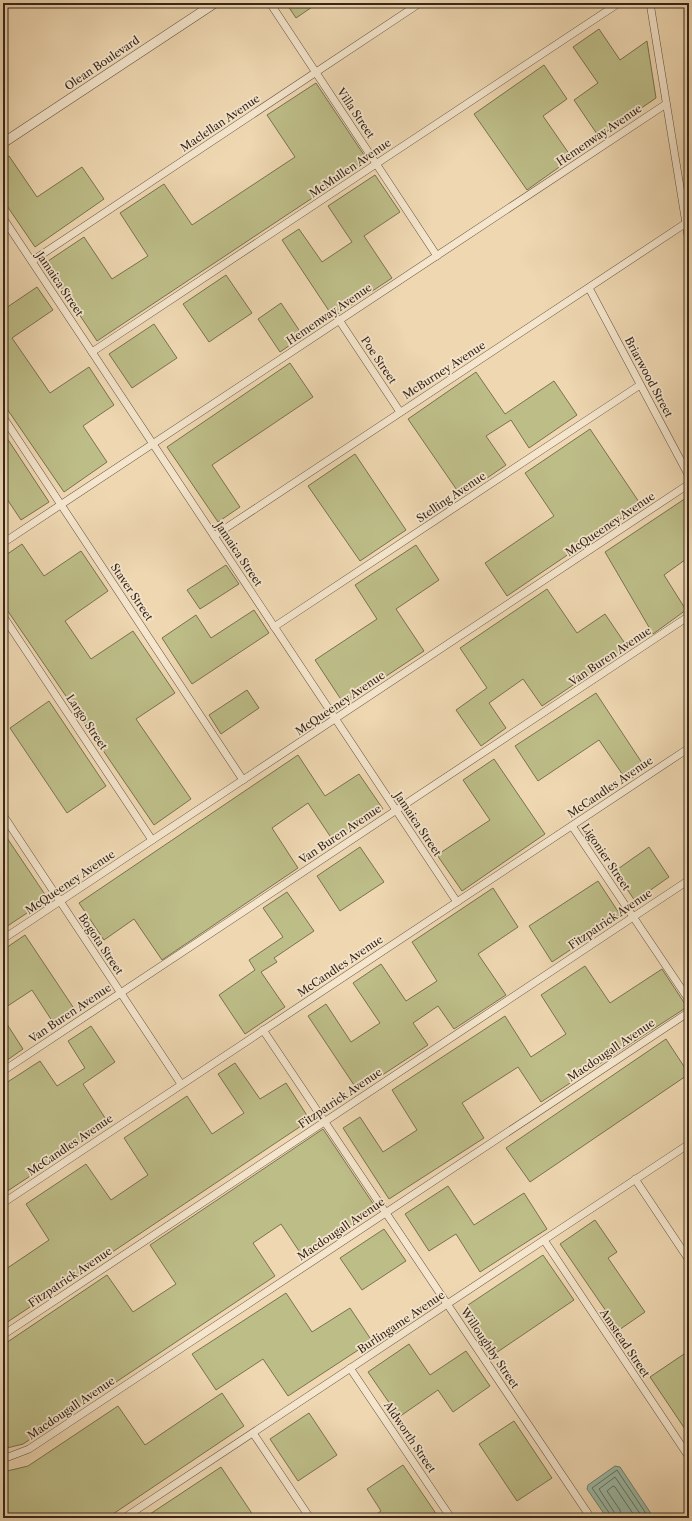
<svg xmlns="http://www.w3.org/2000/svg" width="692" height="1521" font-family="'Libre Caslon Text',serif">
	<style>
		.green { fill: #bdbd88; stroke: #7a7251 }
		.water { fill: #9bbaa6; stroke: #737f6e }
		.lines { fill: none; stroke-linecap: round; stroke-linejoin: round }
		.shore { stroke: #697060; stroke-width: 1 }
		.minor-casing { stroke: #655240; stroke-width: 8 }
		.tertiary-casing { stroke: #655240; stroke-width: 10 }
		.minor { stroke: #f4e5cc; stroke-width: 7 }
		.tertiary { stroke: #f4e5cc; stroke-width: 9 }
		.labels { text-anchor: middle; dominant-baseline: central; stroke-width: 3.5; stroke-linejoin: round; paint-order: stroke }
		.street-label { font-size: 11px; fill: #37261a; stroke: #f4e5cc }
	</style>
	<rect width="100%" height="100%" fill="#eed7b1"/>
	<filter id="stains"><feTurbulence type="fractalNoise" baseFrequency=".005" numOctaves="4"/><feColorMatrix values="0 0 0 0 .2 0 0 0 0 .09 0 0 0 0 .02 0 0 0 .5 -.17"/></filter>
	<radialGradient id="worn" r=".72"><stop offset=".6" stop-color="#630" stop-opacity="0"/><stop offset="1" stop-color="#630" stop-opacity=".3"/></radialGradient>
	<g class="green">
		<polygon points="286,3 318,3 296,18"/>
		<polygon points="599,29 620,60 647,41 656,98 599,137 574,100 598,83 573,47"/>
		<polygon points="544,65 567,99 543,116 572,158 527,190 474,114"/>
		<polygon points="316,83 368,161 97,341 45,263 84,237 112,279 148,256 120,213 164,184 192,225 295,157 267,115"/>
		<polygon points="9,156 37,197 82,167 104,199 35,247 3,200 3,160"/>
		<polygon points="375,175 400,212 364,236 392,278 333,317 282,240 299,229 322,262 352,242 328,206"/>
		<polygon points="226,275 252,313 209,342 183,304"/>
		<polygon points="37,287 53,310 12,338 50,393 89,367 114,405 83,426 107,462 64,492 3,403 3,310"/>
		<polygon points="281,303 303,336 280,352 258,319"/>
		<polygon points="154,324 177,358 132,388 109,354"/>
		<polygon points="290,363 313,397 212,465 240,507 218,522 167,447"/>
		<polygon points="476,372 505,414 554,381 577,415 529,448 511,420 486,436 506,465 461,496 408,419"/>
		<polygon points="590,429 641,505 507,596 485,563 554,516 525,473"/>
		<polygon points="3,432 49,502 21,520 3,493"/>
		<polygon points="355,454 406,530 360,561 308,486"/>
		<polygon points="689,496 689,557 664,575 686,610 653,634 605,552"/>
		<polygon points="22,544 44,576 81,551 108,591 65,621 91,659 133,631 175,693 136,719 191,799 154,825 3,604 3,557"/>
		<polygon points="416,545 439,580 396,609 424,651 344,704 315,660 377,619 355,585"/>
		<polygon points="226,565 239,584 200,609 187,590"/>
		<polygon points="547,589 577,633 605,614 628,648 542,706 523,679 489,703 506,728 481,746 456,710 487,688 460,648"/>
		<polygon points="254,610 269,633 192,684 162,638 196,615 211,638"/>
		<polygon points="247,690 259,708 221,734 209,715"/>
		<polygon points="596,693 646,769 627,781 599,740 538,781 515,746"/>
		<polygon points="49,701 106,786 67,813 10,728"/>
		<polygon points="298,755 325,796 359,774 383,809 334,842 308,803 272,828 298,868 162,960 134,919 104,940 79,903"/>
		<polygon points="494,759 545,834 462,891 437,855 490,820 463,780"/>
		<polygon points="3,832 48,899 3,929"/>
		<polygon points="360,847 384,882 340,911 317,876"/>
		<polygon points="649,847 669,877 635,901 615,871"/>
		<polygon points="598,881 621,916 552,962 529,926"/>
		<polygon points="493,888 518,927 478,954 506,995 454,1029 438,1006 413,1023 428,1045 358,1091 308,1016 326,1004 351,1042 380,1023 353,983 381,964 406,1001 437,981 412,942"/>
		<polygon points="287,892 314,931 274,958 277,962 261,972 285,1007 245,1034 219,995 255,970 249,960 283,937 263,908"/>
		<polygon points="25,935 77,1013 56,1027 32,990 3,1009 3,950"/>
		<polygon points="585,966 610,1003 662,969 687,1007 541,1102 518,1067 462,1103 484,1138 389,1199 343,1128 360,1117 383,1152 417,1130 392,1090 505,1016 531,1057 566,1034 541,995"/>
		<polygon points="3,1018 23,1049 3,1063"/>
		<polygon points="91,1026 115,1062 83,1084 109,1124 3,1194 3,1085 40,1061 57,1086 85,1068 68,1041"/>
		<polygon points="666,1039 689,1074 530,1182 506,1148"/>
		<polygon points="235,1063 260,1099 286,1083 310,1120 3,1325 3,1271 49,1240 26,1204 86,1164 111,1200 148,1175 124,1138 187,1096 212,1134 244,1113 218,1074"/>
		<polygon points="323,1129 376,1208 303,1257 281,1224 253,1243 275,1276 23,1444 3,1449 3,1345 107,1275 133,1312 176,1284 150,1245"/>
		<polygon points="448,1186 474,1225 524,1193 547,1229 480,1272 456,1234 429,1251 405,1214"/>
		<polygon points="595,1220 617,1252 608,1258 645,1312 619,1330 560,1244"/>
		<polygon points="384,1229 406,1261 362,1290 340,1258"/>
		<polygon points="543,1255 574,1300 496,1353 465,1307"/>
		<polygon points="286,1293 312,1332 350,1308 372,1341 288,1396 263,1359 216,1390 192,1354"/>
		<polygon points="409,1344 430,1375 466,1351 490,1386 453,1412 438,1390 399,1417 368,1372"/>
		<polygon points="687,1352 689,1354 689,1431 687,1432 650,1377"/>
		<polygon points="222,1393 244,1426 107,1518 3,1518 3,1472 28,1466 118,1406 145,1445"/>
		<polygon points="309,1413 337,1455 298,1481 270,1439"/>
		<polygon points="514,1421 552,1478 517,1501 479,1444"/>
		<polygon points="403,1465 439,1518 371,1518 381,1511 367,1489"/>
		<polygon points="221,1467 255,1518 144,1518"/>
	</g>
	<polygon class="water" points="615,1466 620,1467 654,1518 607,1518 587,1489 588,1485"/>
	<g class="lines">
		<g class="shore">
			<polyline points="610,1518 610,1514 592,1488 617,1470 649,1518"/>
			<polyline points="615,1518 614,1512 599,1489 615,1477 643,1518"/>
			<polyline points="621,1518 620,1510 607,1491 613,1486 615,1487 636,1518"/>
		</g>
		<defs>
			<g id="minor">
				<polyline points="270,3 437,256"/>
				<polyline points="650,3 689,242"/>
				<polyline points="3,7 9,3"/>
				<polyline points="3,218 457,902"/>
				<polyline points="32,261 420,3"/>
				<polyline points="589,288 689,476"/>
				<polyline points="339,320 400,412"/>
				<polyline points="92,352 619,3"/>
				<polyline points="3,417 243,780"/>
				<polyline points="214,536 686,223"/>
				<polyline points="3,543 666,104"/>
				<polyline points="3,616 152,840"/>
				<polyline points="274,627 640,385"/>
				<polyline points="3,815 181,1084"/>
				<polyline points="572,826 689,1000"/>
				<polyline points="3,939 689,484"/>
				<polyline points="263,1030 591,1518"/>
				<polyline points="3,1071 689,616"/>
				<polyline points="635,1179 689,1260"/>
				<polyline points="3,1203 689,748"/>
				<polyline points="544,1240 689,1457"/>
				<polyline points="3,1335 689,880"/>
				<polyline points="350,1368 451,1518"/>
				<polyline points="253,1433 310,1518"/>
				<polyline points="3,1459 29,1449 689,1012"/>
				<polyline points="124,1518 689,1144"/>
			</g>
			<polyline id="tertiary" points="3,143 215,3"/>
		</defs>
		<use href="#minor" class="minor-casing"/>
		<use href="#tertiary" class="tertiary-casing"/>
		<use href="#minor" class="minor"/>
		<use href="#tertiary" class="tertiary"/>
	</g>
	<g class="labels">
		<g class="street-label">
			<text transform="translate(102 63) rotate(-34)">Olean Boulevard</text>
			<text transform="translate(356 113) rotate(56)">Villa Street</text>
			<text transform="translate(220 123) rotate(-34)">Maclellan Avenue</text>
			<text transform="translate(599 135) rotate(-34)">Hemenway Avenue</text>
			<text transform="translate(350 168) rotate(-34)">McMullen Avenue</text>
			<text transform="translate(60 284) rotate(56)">Jamaica Street</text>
			<text transform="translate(329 314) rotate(-34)">Hemenway Avenue</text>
			<text transform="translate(379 360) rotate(56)">Poe Street</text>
			<text transform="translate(444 370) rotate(-33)">McBurney Avenue</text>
			<text transform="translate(649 377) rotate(62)">Briarwood Street</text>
			<text transform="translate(451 497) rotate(-34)">Stelling Avenue</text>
			<text transform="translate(610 524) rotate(-34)">McQueeney Avenue</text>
			<text transform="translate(239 554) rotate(56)">Jamaica Street</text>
			<text transform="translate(132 592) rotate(56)">Staver Street</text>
			<text transform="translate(610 656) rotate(-34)">Van Buren Avenue</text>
			<text transform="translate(340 703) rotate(-34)">McQueeney Avenue</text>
			<text transform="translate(87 722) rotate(56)">Largo Street</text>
			<text transform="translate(610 787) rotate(-34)">McCandles Avenue</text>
			<text transform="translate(418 824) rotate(56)">Jamaica Street</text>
			<text transform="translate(340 834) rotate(-34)">Van Buren Avenue</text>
			<text transform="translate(606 857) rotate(56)">Ligonier Street</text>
			<text transform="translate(70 882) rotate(-34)">McQueeney Avenue</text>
			<text transform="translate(610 919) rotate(-34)">Fitzpatrick Avenue</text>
			<text transform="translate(101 944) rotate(56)">Bogota Street</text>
			<text transform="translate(340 966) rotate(-34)">McCandles Avenue</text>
			<text transform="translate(70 1013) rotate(-34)">Van Buren Avenue</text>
			<text transform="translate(611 1050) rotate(-34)">Macdougall Avenue</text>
			<text transform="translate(340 1098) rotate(-34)">Fitzpatrick Avenue</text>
			<text transform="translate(70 1145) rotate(-34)">McCandles Avenue</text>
			<text transform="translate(341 1229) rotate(-34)">Macdougall Avenue</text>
			<text transform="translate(70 1277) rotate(-34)">Fitzpatrick Avenue</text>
			<text transform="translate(401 1322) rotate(-34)">Burlingame Avenue</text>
			<text transform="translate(625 1343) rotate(56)">Amstead Street</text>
			<text transform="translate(490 1348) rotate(56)">Willoughby Street</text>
			<text transform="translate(71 1408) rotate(-34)">Macdougall Avenue</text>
			<text transform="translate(410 1437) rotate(56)">Aldworth Street</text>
		</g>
	</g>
	<rect width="692" height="1521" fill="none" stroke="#eed7b1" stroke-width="16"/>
	<rect x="4" y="4" width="684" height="1513" fill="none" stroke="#37261a" stroke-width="2"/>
	<rect x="8" y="8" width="676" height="1505" fill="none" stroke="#37261a"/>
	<rect width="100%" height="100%" filter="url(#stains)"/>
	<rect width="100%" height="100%" fill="url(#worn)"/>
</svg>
